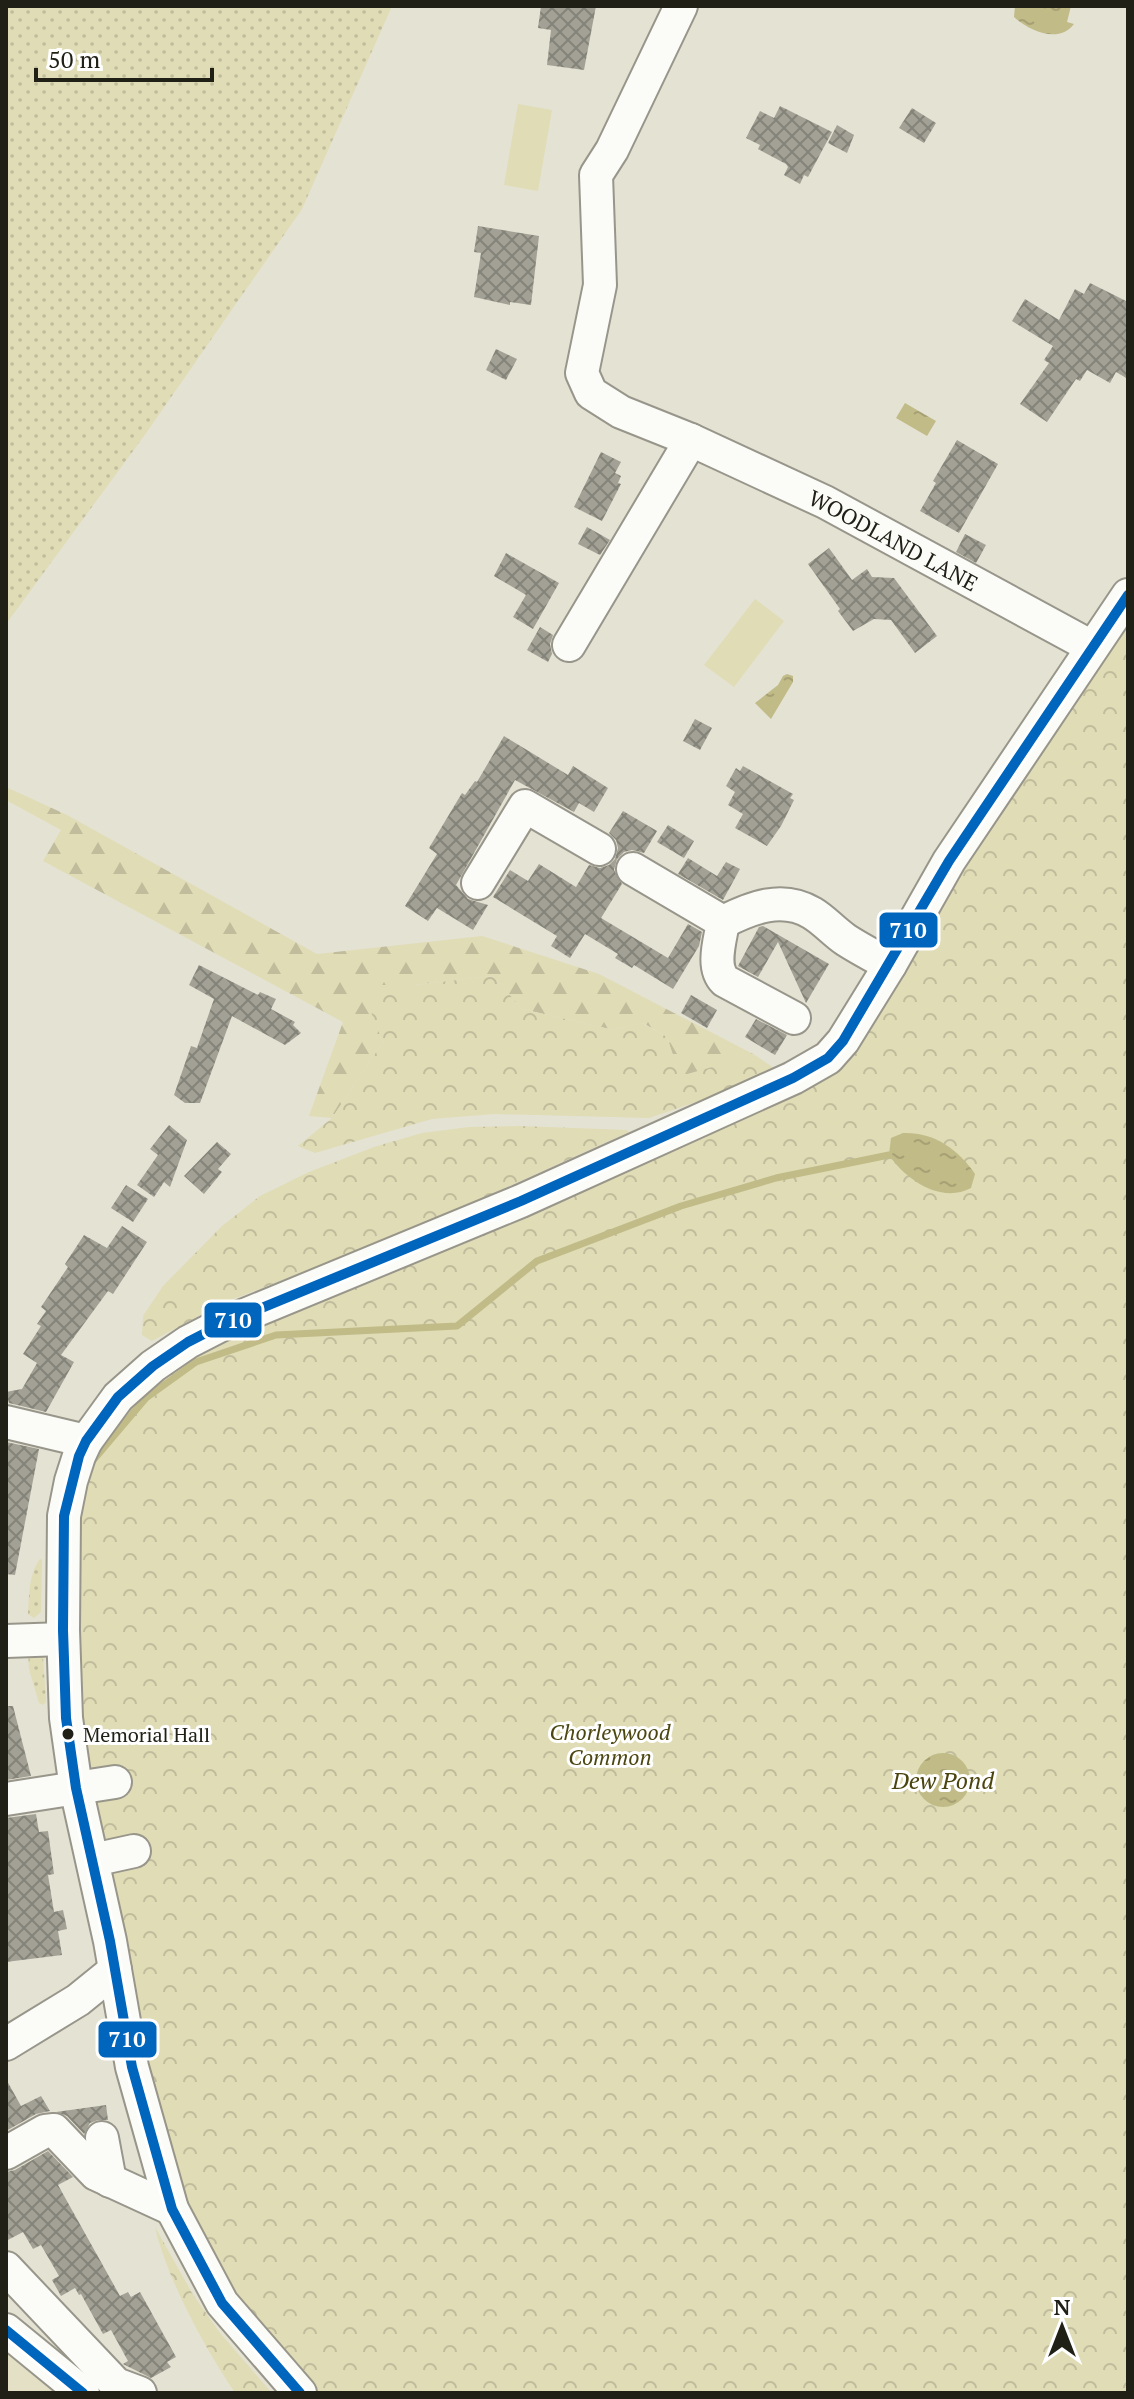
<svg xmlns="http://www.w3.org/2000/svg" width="1134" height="2399" font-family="'PT Serif',serif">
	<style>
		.built { fill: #e3e0c6 }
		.grass { fill: url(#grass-dots) }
		.forest { fill: url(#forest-firs) }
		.park { fill: url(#park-crowns) }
		.garden { fill: #e0dcb6 }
		.water { fill: url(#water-ripples) }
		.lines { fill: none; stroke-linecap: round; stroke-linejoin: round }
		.stream { stroke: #c1bb87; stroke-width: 7 }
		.building { fill: url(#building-cross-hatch) }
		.minor-casing { stroke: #98968a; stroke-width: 36 }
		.minor { stroke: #fbfbf8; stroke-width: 32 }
		.bus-1-casing { stroke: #fff; stroke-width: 16 }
		.bus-1 { stroke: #0065bd; stroke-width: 10 }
		.bus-dot { fill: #212016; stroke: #fff; stroke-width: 3 }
		.labels { text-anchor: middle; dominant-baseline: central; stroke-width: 6; stroke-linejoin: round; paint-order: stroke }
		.bus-label { font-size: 20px; fill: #212016; stroke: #fff; text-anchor: start }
		.street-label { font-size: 22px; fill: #212016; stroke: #fff }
		.park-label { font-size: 22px; font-style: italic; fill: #4c4611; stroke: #fff }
		.water-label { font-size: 24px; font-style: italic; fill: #4b440f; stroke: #fff }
		.line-badge { stroke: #fff; stroke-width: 3 }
		.badge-label { font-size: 22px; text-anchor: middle; font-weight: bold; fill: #fff }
	</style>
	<defs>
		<pattern id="grass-dots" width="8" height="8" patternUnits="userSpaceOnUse" patternTransform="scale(2)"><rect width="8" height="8" fill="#e0dcb6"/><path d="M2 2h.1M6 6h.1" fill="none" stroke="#c0bc9c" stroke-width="1.8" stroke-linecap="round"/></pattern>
		<pattern id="forest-firs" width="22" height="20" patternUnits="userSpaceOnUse" patternTransform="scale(2)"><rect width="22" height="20" fill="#e0dcb6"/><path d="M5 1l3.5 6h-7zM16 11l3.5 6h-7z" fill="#c0bc9c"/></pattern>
		<pattern id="park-crowns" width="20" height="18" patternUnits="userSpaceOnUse" patternTransform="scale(2)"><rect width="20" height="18" fill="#e0dcb6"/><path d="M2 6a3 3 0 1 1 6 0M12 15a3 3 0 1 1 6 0" fill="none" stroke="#c0bc9c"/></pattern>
		<pattern id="water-ripples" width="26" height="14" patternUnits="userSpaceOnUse" patternTransform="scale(2)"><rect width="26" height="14" fill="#c1bb87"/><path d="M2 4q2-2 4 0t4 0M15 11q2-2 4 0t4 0" fill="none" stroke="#a6a074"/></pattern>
		<pattern id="building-cross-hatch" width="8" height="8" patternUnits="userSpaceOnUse" patternTransform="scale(2)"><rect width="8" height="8" fill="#a3a195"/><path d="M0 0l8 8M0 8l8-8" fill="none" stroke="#848379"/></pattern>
	</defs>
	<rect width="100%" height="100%" fill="#e4e2d3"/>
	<polygon class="built" points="6,2343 68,2393 6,2393"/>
	<g class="grass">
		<polygon points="6,6 392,6 302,209 144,436 6,624"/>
		<path d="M40 1559 42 1560 41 1612 34 1618 28 1614C29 1596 29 1573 40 1559Z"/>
		<polygon points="28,1652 43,1656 46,1702 43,1705 39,1703 29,1669"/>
	</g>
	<polygon class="forest" points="6,787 67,815 317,954 482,936 599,974 755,1055 680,1077 667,1037 643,1023 614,1030 522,1009 493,976 414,985 361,985 383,1042 332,1118 309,1116 343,1022 43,861 61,830 6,800"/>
	<g class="park">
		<polygon points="1128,620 1128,2393 314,2393 247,2316 166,2165 76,1707 79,1493 111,1421 193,1354 467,1239 849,1056 869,1030 972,857"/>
		<polygon points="493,976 522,1009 614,1030 642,1023 667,1037 680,1076 755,1055 781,1073 649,1118 494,1114 432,1119 315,1153 298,1146 332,1118 383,1042 360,985 414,985"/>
		<polygon points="520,1126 627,1130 629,1132 421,1226 221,1304 152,1341 142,1335 143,1316 163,1286 222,1226 260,1196 309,1172 374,1147 422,1133 469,1127"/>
		<path d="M155 2227 192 2293 220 2333 272 2393H235C205 2348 167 2279 155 2227Z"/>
	</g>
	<g class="garden">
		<polygon points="518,104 552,110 538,191 504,185"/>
		<polygon points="755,599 784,621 734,687 704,665"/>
	</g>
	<g class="water">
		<path d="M1015 6H1071L1067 22 1074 24C1059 44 1029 31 1014 17Z"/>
		<polygon points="905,403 936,421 927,436 896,418"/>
		<polygon points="787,674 793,676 793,682 771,719 755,703 778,685 783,676"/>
		<path d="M903 1133C934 1132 958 1149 975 1174L971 1188C941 1204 906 1180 889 1155L891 1138Z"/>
		<circle cx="943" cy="1780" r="27"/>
	</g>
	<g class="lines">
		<polyline class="stream" points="90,1464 146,1398 196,1362 276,1335 457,1326 537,1261 681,1206 776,1178 889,1155"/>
	</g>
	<g class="building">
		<polygon points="541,6 596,6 584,70 547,65 551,30 538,28"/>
		<polygon points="780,106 832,132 808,177 804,175 800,184 784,175 788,167 786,164 758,149 760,145 746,138 760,111 774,118"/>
		<polygon points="912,108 936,123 924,143 899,128"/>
		<polygon points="837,125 854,135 847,153 828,143"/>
		<polygon points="478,226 539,236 531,305 510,302 510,305 474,297 481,253 474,252"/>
		<polygon points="1090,283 1128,302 1128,379 1116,372 1110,383 1087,370 1080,381 1076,379 1047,422 1020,404 1049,363 1044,360 1053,346 1012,321 1025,299 1059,320 1075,289 1084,294"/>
		<polygon points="496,349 517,359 506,380 486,370"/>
		<polygon points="957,440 998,464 959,533 920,511 936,483 933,481"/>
		<polygon points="601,452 621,462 615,473 621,476 618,483 621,484 602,521 574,507"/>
		<polygon points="587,527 610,540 600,555 578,544"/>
		<polygon points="965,534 986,545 976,563 956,552"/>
		<polygon points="829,548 852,580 867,569 872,577 894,578 937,636 915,653 891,620 874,619 853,631 838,611 840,609 808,564"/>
		<polygon points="506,553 559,583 533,629 513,617 526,595 494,576"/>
		<polygon points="540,627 553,635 550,644 552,654 548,662 527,650"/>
		<polygon points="695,719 712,728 700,750 683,741"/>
		<polygon points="504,736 568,775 573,766 608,788 594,812 579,803 574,812 515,780 456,885 468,899 488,905 473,930 437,908 428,921 405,906 437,854 429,848 462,793 465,795 475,781 477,782"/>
		<polygon points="743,766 793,794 790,798 794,800 781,826 767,846 735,828 743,814 728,805 735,792 726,786 736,768 740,771"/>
		<polygon points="623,811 657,831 644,853 632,850 624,852 617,859 614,870 622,884 601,918 668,958 688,924 702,932 699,946 673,989 634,965 632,968 615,958 618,954 585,934 570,958 551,946 557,936 493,897 510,870 528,881 539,864 576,887 589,865 600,868 609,865 615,859 618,848 616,840 609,833"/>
		<polygon points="668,825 694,841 684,858 657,842"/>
		<polygon points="688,858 717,876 726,862 740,869 723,900 678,874"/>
		<polygon points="763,926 829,964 806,1003 778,942 758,977 738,966 759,927"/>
		<polygon points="199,965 258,995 260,992 276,999 271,1009 295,1022 293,1025 301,1033 285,1045 232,1016 200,1103 185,1103 174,1095 191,1046 197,1048 214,999 189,985"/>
		<polygon points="691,995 717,1010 707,1028 681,1013"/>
		<polygon points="756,1019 787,1035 775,1055 745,1037"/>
		<polygon points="169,1125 187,1140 170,1187 164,1182 154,1197 137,1185 158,1155 150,1149"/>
		<polygon points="217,1142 231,1154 218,1169 222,1172 204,1194 184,1176"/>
		<polygon points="126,1185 148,1199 133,1222 111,1208"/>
		<polygon points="122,1226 147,1242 113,1294 108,1291 61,1355 74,1362 46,1412 9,1403 6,1392 22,1389 37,1363 23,1354 41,1326 37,1324 46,1311 41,1307 68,1267 65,1264 84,1235 107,1248"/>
		<polygon points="6,1442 39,1449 15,1575 6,1574"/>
		<polygon points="6,1706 13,1706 31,1776 6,1780"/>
		<polygon points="36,1814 39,1832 48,1831 54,1874 48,1875 54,1912 63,1910 67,1929 58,1931 62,1955 6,1962 6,1818"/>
		<polygon points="6,2079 21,2106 41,2096 50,2111 36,2114 6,2131"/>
		<polygon points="106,2105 108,2120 98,2120 90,2123 84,2134 67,2116 56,2112"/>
		<polygon points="48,2151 73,2177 58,2185 120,2296 128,2292 131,2297 140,2292 176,2357 167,2362 171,2367 151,2378 123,2364 128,2361 111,2330 103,2334 81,2294 79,2295 75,2288 61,2296 52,2280 59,2276 41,2245 33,2249 23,2232 6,2241 6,2172 15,2170"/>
	</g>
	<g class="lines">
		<defs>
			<g id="minor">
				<path id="s1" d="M681 6 612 150 596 175 600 285 582 373 591 393 621 412 691 440 825 502 1092 647"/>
				<polyline points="569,645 691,440"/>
				<path d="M633 869 723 922C720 941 711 967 725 981L794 1018"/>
				<polyline points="478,883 525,806 599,849"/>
				<path d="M723 922C751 908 782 895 812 913 824 920 834 932 846 940 860 949 875 957 890 965"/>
				<polyline points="6,1422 86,1441"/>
				<polyline points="6,1641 63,1639"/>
				<polyline points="6,1799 115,1782"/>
				<polyline points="93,1860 134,1851"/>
				<polyline points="6,2044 78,2000 115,1970"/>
				<polyline points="102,2138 110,2181"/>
				<polyline points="6,2153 45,2131 54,2130 96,2174 172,2209"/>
				<polyline points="6,2268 116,2384 140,2393"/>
				<polyline points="6,2330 83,2393"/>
				<polyline points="300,2393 222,2303 172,2209 132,2067 110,1941 76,1788 66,1718 63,1630 64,1516 71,1481 79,1456 86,1441 118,1397 153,1366 188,1342 223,1324 521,1201 793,1078 828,1058 843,1041 890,965 949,861 1128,595"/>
			</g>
		</defs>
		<use href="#minor" class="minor-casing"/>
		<use href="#minor" class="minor"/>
		<defs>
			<g id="bus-1">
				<polyline points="6,2330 83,2393"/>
				<polyline points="300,2393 222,2303 172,2209 132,2067 110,1941 76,1788 66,1718 63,1630 64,1516 79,1456 86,1441 118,1397 153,1366 188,1342 223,1324 521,1201 793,1078 828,1058 843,1041 949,861 1128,595"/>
			</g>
		</defs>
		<use href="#bus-1" class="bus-1-casing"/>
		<use href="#bus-1" class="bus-1"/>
	</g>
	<circle class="bus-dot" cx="68" cy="1734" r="7"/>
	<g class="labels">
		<g class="bus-label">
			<text x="83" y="1734">Memorial Hall</text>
		</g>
		<g class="street-label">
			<text stroke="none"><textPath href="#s1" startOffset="748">WOODLAND LANE</textPath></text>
		</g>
		<g class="park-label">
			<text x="610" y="1731">Chorleywood<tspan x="610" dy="25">Common</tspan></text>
		</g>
		<g class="water-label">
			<text x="943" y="1780">Dew Pond</text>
		</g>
	</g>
	<g class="line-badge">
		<rect x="878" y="911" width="61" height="38" rx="8" fill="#0065bd"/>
		<rect x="203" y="1301" width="60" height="38" rx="8" fill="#0065bd"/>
		<rect x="97" y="2020" width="61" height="39" rx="8" fill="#0065bd"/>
	</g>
	<g class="badge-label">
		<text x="908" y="938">710</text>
		<text x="233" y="1328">710</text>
		<text x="127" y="2047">710</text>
	</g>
	<rect width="1134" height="2399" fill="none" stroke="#212016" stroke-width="16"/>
	<g transform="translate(1062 2327)" stroke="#ffffff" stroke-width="6" paint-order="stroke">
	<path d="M0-6L14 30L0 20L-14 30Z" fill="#212016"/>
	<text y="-12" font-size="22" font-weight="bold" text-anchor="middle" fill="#212016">N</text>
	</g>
	<path d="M36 68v12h176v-12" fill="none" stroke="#212016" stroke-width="4"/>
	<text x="48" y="68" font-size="24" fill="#212016" stroke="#ffffff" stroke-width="6" paint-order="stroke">50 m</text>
</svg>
